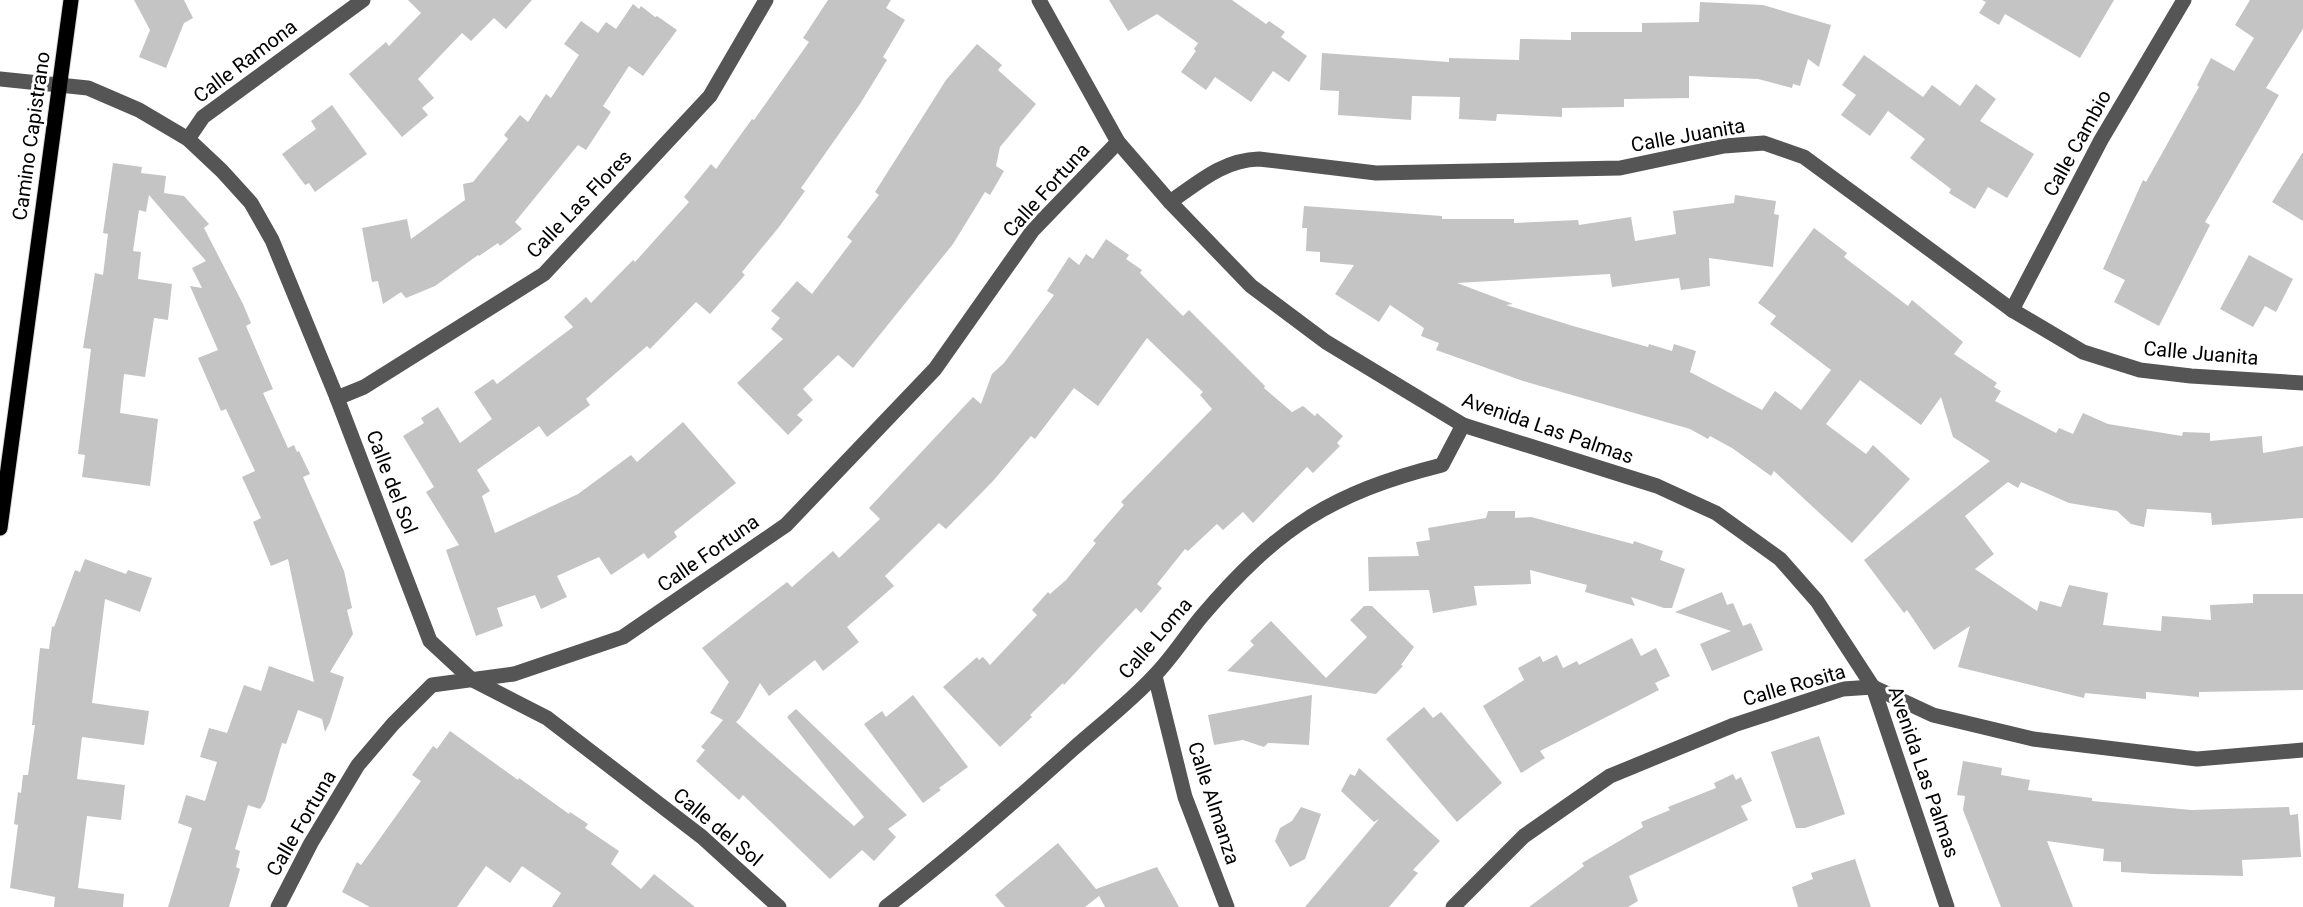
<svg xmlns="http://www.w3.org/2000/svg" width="2303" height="907" font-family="Roboto,sans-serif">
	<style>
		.building { fill: #c4c4c4 }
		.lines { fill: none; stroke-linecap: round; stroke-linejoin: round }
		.major-casing { stroke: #dbdbdb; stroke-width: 17 }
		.minor { stroke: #555; stroke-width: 15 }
		.major { stroke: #000; stroke-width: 15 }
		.labels { text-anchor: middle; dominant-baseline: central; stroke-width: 6; stroke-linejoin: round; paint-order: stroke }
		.street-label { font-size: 20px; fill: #000; stroke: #fff }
	</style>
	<rect width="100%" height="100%" fill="#fff"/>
	<g class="building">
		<polygon points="134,0 184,0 193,18 184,23 166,68 139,57 150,30"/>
		<polygon points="408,0 532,0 506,29 494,18 471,41 462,33 418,79 434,98 422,108 428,115 402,137 349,74 386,42 389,46 421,13"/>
		<polygon points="828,0 891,0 886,8 905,20 883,57 887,60 860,104 801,188 805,191 779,227 742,272 745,275 710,314 696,302 650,349 647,346 586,399 590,405 547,437 539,426 477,470 490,491 482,496 495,533 578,494 631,455 637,462 683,422 736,483 674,532 677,537 648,559 644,553 611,575 599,557 557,576 567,597 541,609 535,595 497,608 503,626 476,636 446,550 459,545 426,492 434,487 403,436 424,423 421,418 438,407 460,443 492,419 474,392 493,379 497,384 573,327 564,317 586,297 591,303 633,260 635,262 689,202 684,197 711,164 716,169 752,119 754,120 809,42 803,38"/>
		<polygon points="1109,0 1232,0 1266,24 1269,21 1285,32 1281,37 1307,56 1289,82 1273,71 1251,102 1215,77 1206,90 1181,72 1196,51 1194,49 1198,43 1157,14 1128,31"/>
		<polygon points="1982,0 2114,0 2080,58 2005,14 1999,25 1979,13 1986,2"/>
		<polygon points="2250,0 2303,0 2303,29 2266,88 2279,95 2205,222 2210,225 2159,326 2114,302 2125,280 2103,269 2143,180 2146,182 2199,87 2197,85 2211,58 2234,71 2254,38 2235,25"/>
		<polygon points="1700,2 1763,5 1831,25 1819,67 1808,59 1800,86 1793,84 1792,88 1758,79 1689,76 1689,98 1624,99 1624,107 1562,108 1562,117 1497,114 1496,121 1459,119 1460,97 1412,96 1411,120 1338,115 1339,91 1320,90 1322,53 1449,62 1449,58 1519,60 1520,39 1571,40 1571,32 1642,32 1642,23 1699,22"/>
		<polygon points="633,4 639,9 641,6 655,17 657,16 677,30 643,76 629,66 603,106 611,112 586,150 578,145 515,222 522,229 500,246 498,243 479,256 478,255 435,286 406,298 401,292 383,304 378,281 372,282 362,228 407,219 411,239 465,200 463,184 473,182 508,139 504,135 520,115 528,122 546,94 551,98 579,55 564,44 581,21 598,33 606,22 616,29"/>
		<polygon points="977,44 1002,65 998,70 1036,104 1000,147 996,166 1004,171 990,195 985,192 953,244 853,368 838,355 803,389 813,400 797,415 803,420 788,435 737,383 783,339 771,329 780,318 771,311 797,281 812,294 852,241 847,237 879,195 875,192 946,80"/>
		<polygon points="1864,55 1923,97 1932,85 1960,106 1976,84 1996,99 1980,121 2034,154 2007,198 1988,187 1975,209 1949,193 1951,189 1910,158 1925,139 1888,111 1870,136 1841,115 1856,95 1842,85"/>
		<polygon points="332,105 367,154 315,192 309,183 305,185 282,154 316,129 311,121"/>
		<polygon points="2303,152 2303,221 2272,202"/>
		<polygon points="113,163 142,167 141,173 166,176 164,193 184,196 209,224 204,228 243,304 251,323 246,326 273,389 263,393 288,448 294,445 297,452 299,451 310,474 303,477 344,571 352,608 347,610 353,634 330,672 344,677 330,722 325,732 322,719 298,710 286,744 282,743 265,801 260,809 248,805 235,849 240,851 236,867 240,869 229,907 168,907 192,828 178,823 186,795 205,801 217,762 200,757 209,728 227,733 244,685 261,691 269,666 314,682 288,559 271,566 253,522 261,518 242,477 255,471 226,409 221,411 198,358 218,350 190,286 202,288 192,268 206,261 149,195 146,212 139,210 133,251 141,252 138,279 172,284 168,320 154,318 145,377 124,374 120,413 158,419 150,486 82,477 85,455 78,454 91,349 83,348 95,273 103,275 108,234 103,233"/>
		<polygon points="1735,195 1776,201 1774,214 1779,215 1773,267 1709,258 1710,286 1681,290 1679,278 1612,287 1610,274 1457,283 1513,304 1506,305 1573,326 1648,347 1649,344 1672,351 1674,344 1696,351 1690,372 1762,410 1775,391 1801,410 1831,370 1770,324 1776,316 1758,303 1814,228 1847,253 1844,257 1908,306 1912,300 1963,342 1954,354 1997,383 1994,387 2001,391 1995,401 2056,433 2059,428 2073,434 2083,413 2108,424 2182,436 2183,432 2210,433 2210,441 2262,436 2263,453 2303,446 2303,518 2212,525 2211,513 2147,509 2144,527 2131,524 2117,511 2069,503 2021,482 2018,488 2008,482 1965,516 1994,554 1975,569 2037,611 2040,601 2061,607 2069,585 2108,593 2103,625 2161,631 2162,616 2211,620 2210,605 2253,603 2253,594 2303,594 2303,690 2199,692 2199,697 2146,692 2146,699 2085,693 2084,698 1958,667 1970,626 1934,650 1907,610 1904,613 1864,560 1990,461 1953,437 1941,397 1921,425 1860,380 1826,424 1866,454 1873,445 1910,479 1852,543 1774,471 1771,476 1732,448 1710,436 1708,439 1690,429 1523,381 1436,350 1439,343 1421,336 1424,328 1390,305 1379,322 1335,294 1354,265 1320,262 1320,252 1306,251 1307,228 1302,228 1304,206 1442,216 1442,219 1514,219 1514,223 1578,220 1579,225 1631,217 1635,241 1676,234 1673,211 1734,203"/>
		<polygon points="1106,239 1129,255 1126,259 1142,270 1140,273 1183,316 1189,310 1265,386 1264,388 1292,412 1303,406 1315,416 1317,413 1343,436 1337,443 1340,446 1313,473 1307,467 1253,523 1243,512 1223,530 1217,524 1188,551 1185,549 1157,584 1162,588 1141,613 1136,608 1064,685 1063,683 1030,715 1032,717 1000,747 943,687 977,657 979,660 983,657 990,665 1037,615 1032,610 1048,592 1050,594 1066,580 1096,543 1093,541 1124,505 1121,502 1212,409 1200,395 1203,392 1147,338 1098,406 1074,388 1035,439 1031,436 993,481 946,529 939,523 885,576 894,586 847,627 859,642 823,671 815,660 769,696 760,683 740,718 736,722 854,826 864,817 787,717 796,709 907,815 888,829 896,837 874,861 862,850 830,879 743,795 739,800 696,761 705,750 701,747 723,720 710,713 729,682 702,648 787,582 792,587 833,551 839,558 880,519 869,508 973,397 981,404 992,374 1004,363 1054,295 1047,291 1069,257 1079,265 1086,254 1093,259"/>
		<polygon points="2249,255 2293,279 2276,312 2265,306 2253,327 2220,309"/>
		<polygon points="1488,511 1515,511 1515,518 1531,517 1633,544 1634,541 1663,551 1660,560 1685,569 1672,608 1664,608 1631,597 1635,606 1585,592 1587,585 1530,570 1531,584 1474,586 1477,605 1433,613 1429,590 1369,591 1368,557 1419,556 1416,542 1430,540 1428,528 1486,518"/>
		<polygon points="85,559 126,574 128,570 152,578 140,612 105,599 92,703 149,711 144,745 82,737 77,779 125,785 121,820 87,816 78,888 124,894 123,907 54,907 55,897 10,888 18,825 14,824 18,792 21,793 23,775 28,775 35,725 32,725 40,648 49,649 52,626 54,627 75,570 80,572"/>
		<polygon points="1722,592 1727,605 1733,603 1743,626 1751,623 1763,650 1712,671 1700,644 1731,631 1675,612"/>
		<polygon points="1364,606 1372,606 1414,647 1401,665 1403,666 1376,694 1227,671 1254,645 1250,641 1271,621 1326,678 1367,637 1350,620"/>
		<polygon points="1632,638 1641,656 1656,648 1670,676 1655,683 1659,690 1540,751 1545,758 1521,773 1483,706 1524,680 1518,668 1540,656 1543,662 1557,655 1563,668 1577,661 1579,665"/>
		<polygon points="913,695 968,767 939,788 941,790 923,803 864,724 882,711 886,717"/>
		<polygon points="1312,695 1309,745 1268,743 1264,747 1243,740 1214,745 1208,715"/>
		<polygon points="1424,707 1433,718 1441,712 1502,783 1457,822 1386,739"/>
		<polygon points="450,731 518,780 519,778 569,814 570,812 588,824 585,828 619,851 611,864 641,889 654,874 695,907 552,907 561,893 522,866 510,883 486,866 457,907 370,907 342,892 357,862 361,865 421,781 412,775 433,746 437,749"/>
		<polygon points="1819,736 1845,814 1805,828 1796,828 1771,752"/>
		<polygon points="1963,761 2002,768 2001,775 2030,780 2028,790 2092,798 2092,801 2192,810 2289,807 2290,815 2298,814 2301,857 2242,860 2243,876 2153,874 2121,872 2121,862 2103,861 2104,849 2047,841 2073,907 2001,907 1963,810 1965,796 1957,795"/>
		<polygon points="1359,768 1440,841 1413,870 1418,873 1389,907 1305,907 1379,819 1374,822 1341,791 1350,774 1355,776"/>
		<polygon points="1733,774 1736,780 1741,777 1752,801 1741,806 1748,820 1629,876 1638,901 1628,907 1529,907 1584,866 1582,863 1643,827 1641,822 1670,810 1668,807 1716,788 1714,783"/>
		<polygon points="1301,807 1321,814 1305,859 1290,867 1275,841 1280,828 1292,821"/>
		<polygon points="1058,843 1096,889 1157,867 1179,907 1105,907 1099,896 1085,907 1005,907 995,895"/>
		<polygon points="1855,859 1871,907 1798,907 1792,887 1813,879 1811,873"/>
	</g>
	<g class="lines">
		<defs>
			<polyline id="major" points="0,528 71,0"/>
		</defs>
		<use href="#major" class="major-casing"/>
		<g class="minor">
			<polyline points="1039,0 1118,142 1170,202 1251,286 1326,342 1463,425 1657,486 1716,513 1780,559 1817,601 1873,687 1947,907"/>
			<polyline points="0,79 88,88 139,110 188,139 222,171 251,203 272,240 337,398 430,641 471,679 547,718 702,837 779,907"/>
			<polyline points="188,139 203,117 363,0"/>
			<path d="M1170 202C1199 182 1223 160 1259 159L1376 173 1620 168 1724 146 1764 143 1804 157 2012 310 2083 352 2140 370 2191 376 2303 383"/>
			<polyline points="2012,310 2101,140 2184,0"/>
			<polyline points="337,398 364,387 544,274 710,96 766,0"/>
			<polyline points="1155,676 1185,797 1227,907"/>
			<polyline points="278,907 311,843 358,765 393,724 432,685 514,674 623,637 786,525 935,369 1033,230 1118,142"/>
			<path d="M886 907C951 857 1012 804 1073 749 1100 725 1130 702 1154 676 1172 658 1186 635 1202 616 1277 528 1331 493 1442 465L1463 425"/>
			<polyline points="1453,907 1524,836 1610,776 1734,725 1843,689 1873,687 1933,715 2033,739 2197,759 2303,750"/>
		</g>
		<use href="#major" class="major"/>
	</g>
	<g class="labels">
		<g class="street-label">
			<text transform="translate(245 61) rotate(-37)">Calle Ramona</text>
			<text transform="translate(1688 135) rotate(-10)">Calle Juanita</text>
			<text transform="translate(31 136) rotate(-82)">Camino Capistrano</text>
			<text transform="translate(2077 143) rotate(-61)">Calle Cambio</text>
			<text transform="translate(1046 190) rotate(-48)">Calle Fortuna</text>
			<text transform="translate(579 204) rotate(-46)">Calle Las Flores</text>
			<text transform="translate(2201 353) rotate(5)">Calle Juanita</text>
			<text transform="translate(1548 428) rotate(19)">Avenida Las Palmas</text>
			<text transform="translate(392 482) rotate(69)">Calle del Sol</text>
			<text transform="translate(708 553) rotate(-35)">Calle Fortuna</text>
			<text transform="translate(1155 638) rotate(-49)">Calle Loma</text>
			<text transform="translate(1794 685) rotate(-16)">Calle Rosita</text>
			<text transform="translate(1924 772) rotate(71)">Avenida Las Palmas</text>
			<text transform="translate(1214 803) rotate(72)">Calle Almanza</text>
			<text transform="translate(301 823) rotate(-60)">Calle Fortuna</text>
			<text transform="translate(718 827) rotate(40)">Calle del Sol</text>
		</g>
	</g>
</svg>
